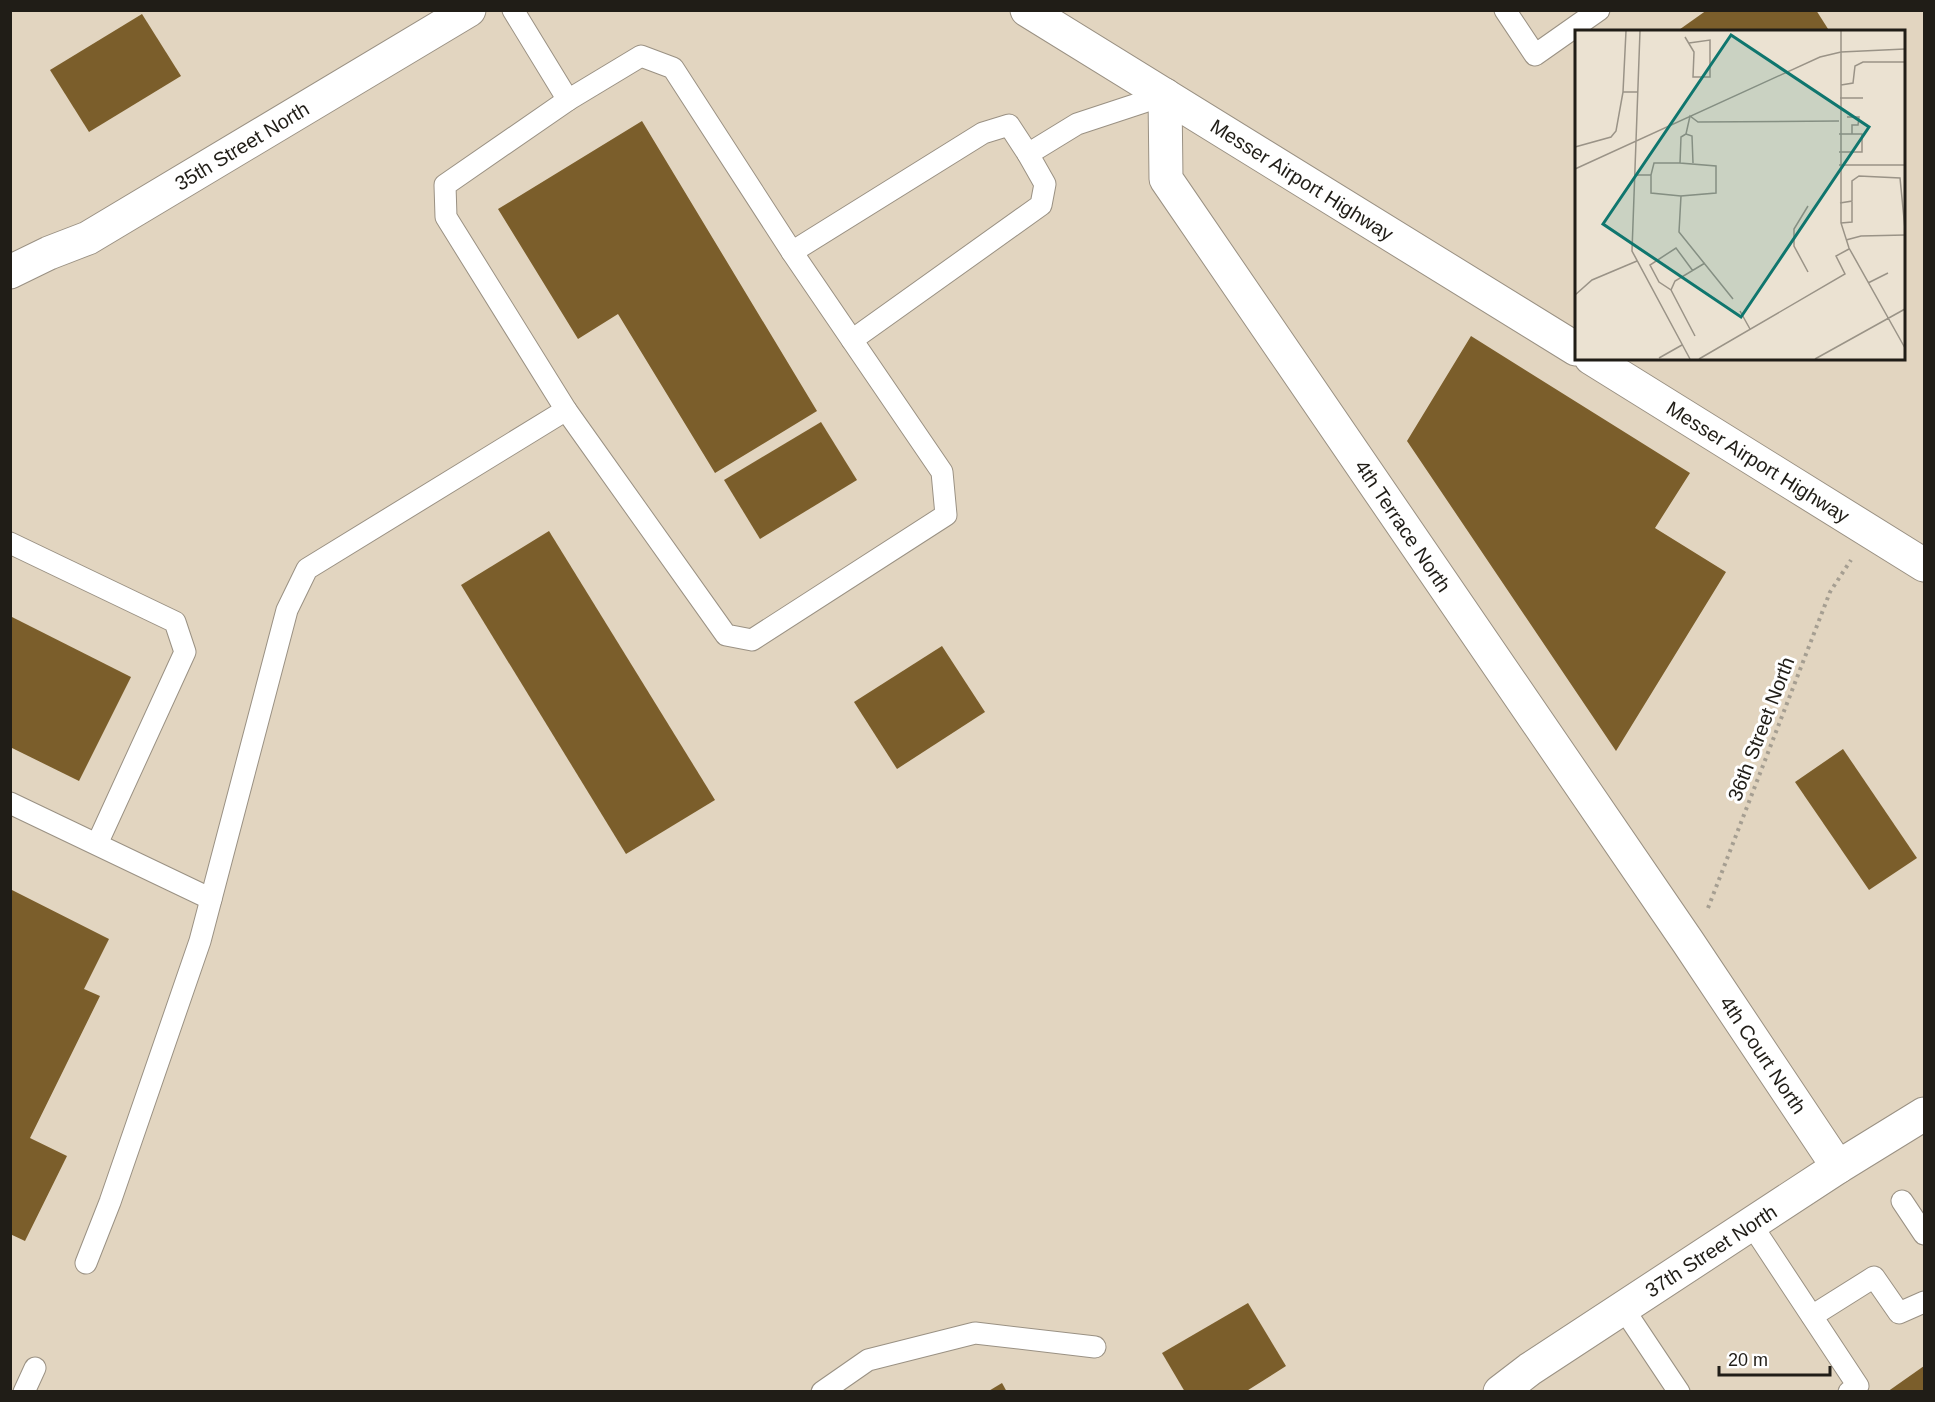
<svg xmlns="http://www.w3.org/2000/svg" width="1935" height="1402" font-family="Arial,sans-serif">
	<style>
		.built { fill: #e2d5c0; fill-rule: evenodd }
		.building { fill: #7b5e2b }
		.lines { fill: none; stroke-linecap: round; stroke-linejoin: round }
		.lane-casing { stroke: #9a9183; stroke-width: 23 }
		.street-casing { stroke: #9a9183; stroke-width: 35 }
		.secondary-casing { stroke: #9a9183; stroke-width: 35 }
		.path { stroke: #a59e91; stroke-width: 4; stroke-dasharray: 3 4.5; stroke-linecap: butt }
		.lane { stroke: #fff; stroke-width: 21 }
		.street { stroke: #fff; stroke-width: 33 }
		.secondary { stroke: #fff; stroke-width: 33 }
		.labels { text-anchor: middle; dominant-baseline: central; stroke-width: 6; stroke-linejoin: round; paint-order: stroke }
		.street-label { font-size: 20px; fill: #201d17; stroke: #fff }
		.inset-road { fill: none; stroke: #9a9387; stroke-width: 1.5 }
		.view { fill: #0f766e; fill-opacity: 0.15; stroke: #0f766e; stroke-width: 3 }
		.inset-edge { fill: none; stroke: #201d17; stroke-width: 3 }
	</style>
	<rect width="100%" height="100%" fill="#ebe2d2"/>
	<path class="built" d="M11 11H1924V1391H11ZM1576 32H1904V358H1576Z"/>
	<g class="building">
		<polygon points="1707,10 1816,10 1830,32 1676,32"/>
		<polygon points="142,14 181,76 89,132 50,70"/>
		<polygon points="642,121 817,411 715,473 618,314 578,339 498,209"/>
		<polygon points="1471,336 1690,473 1655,528 1726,572 1616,751 1407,441"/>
		<polygon points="821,422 857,480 760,539 724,480"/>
		<polygon points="549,531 715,800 626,854 461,585"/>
		<polygon points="10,616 131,677 79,781 10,747"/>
		<polygon points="942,646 985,712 897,769 854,702"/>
		<polygon points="1843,749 1917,858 1869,890 1795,782"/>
		<polygon points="10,889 109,939 84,989 100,996 30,1138 67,1156 25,1241 10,1234"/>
		<polygon points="1248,1303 1286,1366 1245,1392 1185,1392 1162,1353"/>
		<polygon points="1924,1366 1924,1392 1887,1392"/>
		<polygon points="1002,1383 1007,1392 987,1392"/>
	</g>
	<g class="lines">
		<defs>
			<g id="lane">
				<polyline points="513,10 568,100 641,56 673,68 792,252"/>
				<polyline points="1505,10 1535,55 1599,10"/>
				<polyline points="852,340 1041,205 1045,184 1028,154"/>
				<polyline points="566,410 446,217 445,185 568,100"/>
				<polyline points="10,543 175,622 185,652 97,844"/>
				<polyline points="10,803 211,899"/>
				<polyline points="1902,1201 1924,1234"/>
				<polyline points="1751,1224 1858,1386 1849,1392"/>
				<polyline points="86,1263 110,1202 200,941 287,610 307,569 566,410 726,635 752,640 946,515 942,472 792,252 983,133 1009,125 1028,154 1077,124 1165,95"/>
				<polyline points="1623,1308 1679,1392"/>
				<polyline points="1812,1316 1874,1277 1899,1313 1924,1302"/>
				<polyline points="24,1392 35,1368"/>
				<polyline points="822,1392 868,1360 975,1333 1095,1347"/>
			</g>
			<g id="street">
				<polyline points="1165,95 1166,179 1688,942 1838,1167"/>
				<polyline points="10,272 49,253 88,238 469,10"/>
				<polyline points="1500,1392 1530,1369 1838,1167 1924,1114"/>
			</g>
			<g id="secondary">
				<polyline points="1027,10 1576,349"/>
				<polyline points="1591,358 1924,565"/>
			</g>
		</defs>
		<use href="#lane" class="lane-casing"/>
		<use href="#street" class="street-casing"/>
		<use href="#secondary" class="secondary-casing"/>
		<polyline class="path" points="1708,908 1830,592 1851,560"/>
		<use href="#lane" class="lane"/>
		<use href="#street" class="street"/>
		<use href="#secondary" class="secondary"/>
	</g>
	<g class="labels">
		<g class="street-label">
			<text transform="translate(242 146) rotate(-31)">35th Street North</text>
			<text transform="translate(1302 180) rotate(32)">Messer Airport Highway</text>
			<text transform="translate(1758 462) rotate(32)">Messer Airport Highway</text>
			<text transform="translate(1403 526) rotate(56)">4th Terrace North</text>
			<text transform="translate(1761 729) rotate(-69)">36th Street North</text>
			<text transform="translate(1763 1055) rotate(56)">4th Court North</text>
			<text transform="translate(1711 1251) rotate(-33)">37th Street North</text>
		</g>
	</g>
	<g transform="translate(1575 30)">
		<rect width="330" height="330" fill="#ebe2d2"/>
		<path class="inset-road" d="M51 1 48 62H63M65 1 57 221 115 329M266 1V193L274 218 330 318M110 7 119 22 118 47H135V10L114 13M266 55 278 53 280 36 288 32H330M265 68H288M272 87H284L283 95H277V104M111 104 117 106 118 133M0 117 36 107 41 101 48 62M264 122H287V104H264M264 135H330M0 139 245 27 266 22 330 19M61 145H76L79 133H105M76 145V163L106 166M265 173 277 171V151L284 146 325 148 330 199M233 176 219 199V216L233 242M266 193 277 192V171M271 210 286 206 330 205M118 241 101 218 75 235 84 252 96 260 120 306M293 253 313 243M96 260 100 251 130 233M0 265 17 250 62 231M158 269 104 202 106 166 141 163V136L105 133 106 107 111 104 115 86 123 92 264 91M165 281 175 299M84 328 107 315M124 329 270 244 261 226 274 219M240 329 330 279"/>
		<path class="view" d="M156 5 294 97 166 287 28 194Z"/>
		<rect width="330" height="330" class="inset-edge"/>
	</g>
	<rect width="1935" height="1402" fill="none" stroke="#201d17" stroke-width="24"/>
	<path d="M1719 1366v9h111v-9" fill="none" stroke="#201d17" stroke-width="3"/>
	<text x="1728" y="1366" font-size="18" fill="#201d17" stroke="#ffffff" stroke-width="4.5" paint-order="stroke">20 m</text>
</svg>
